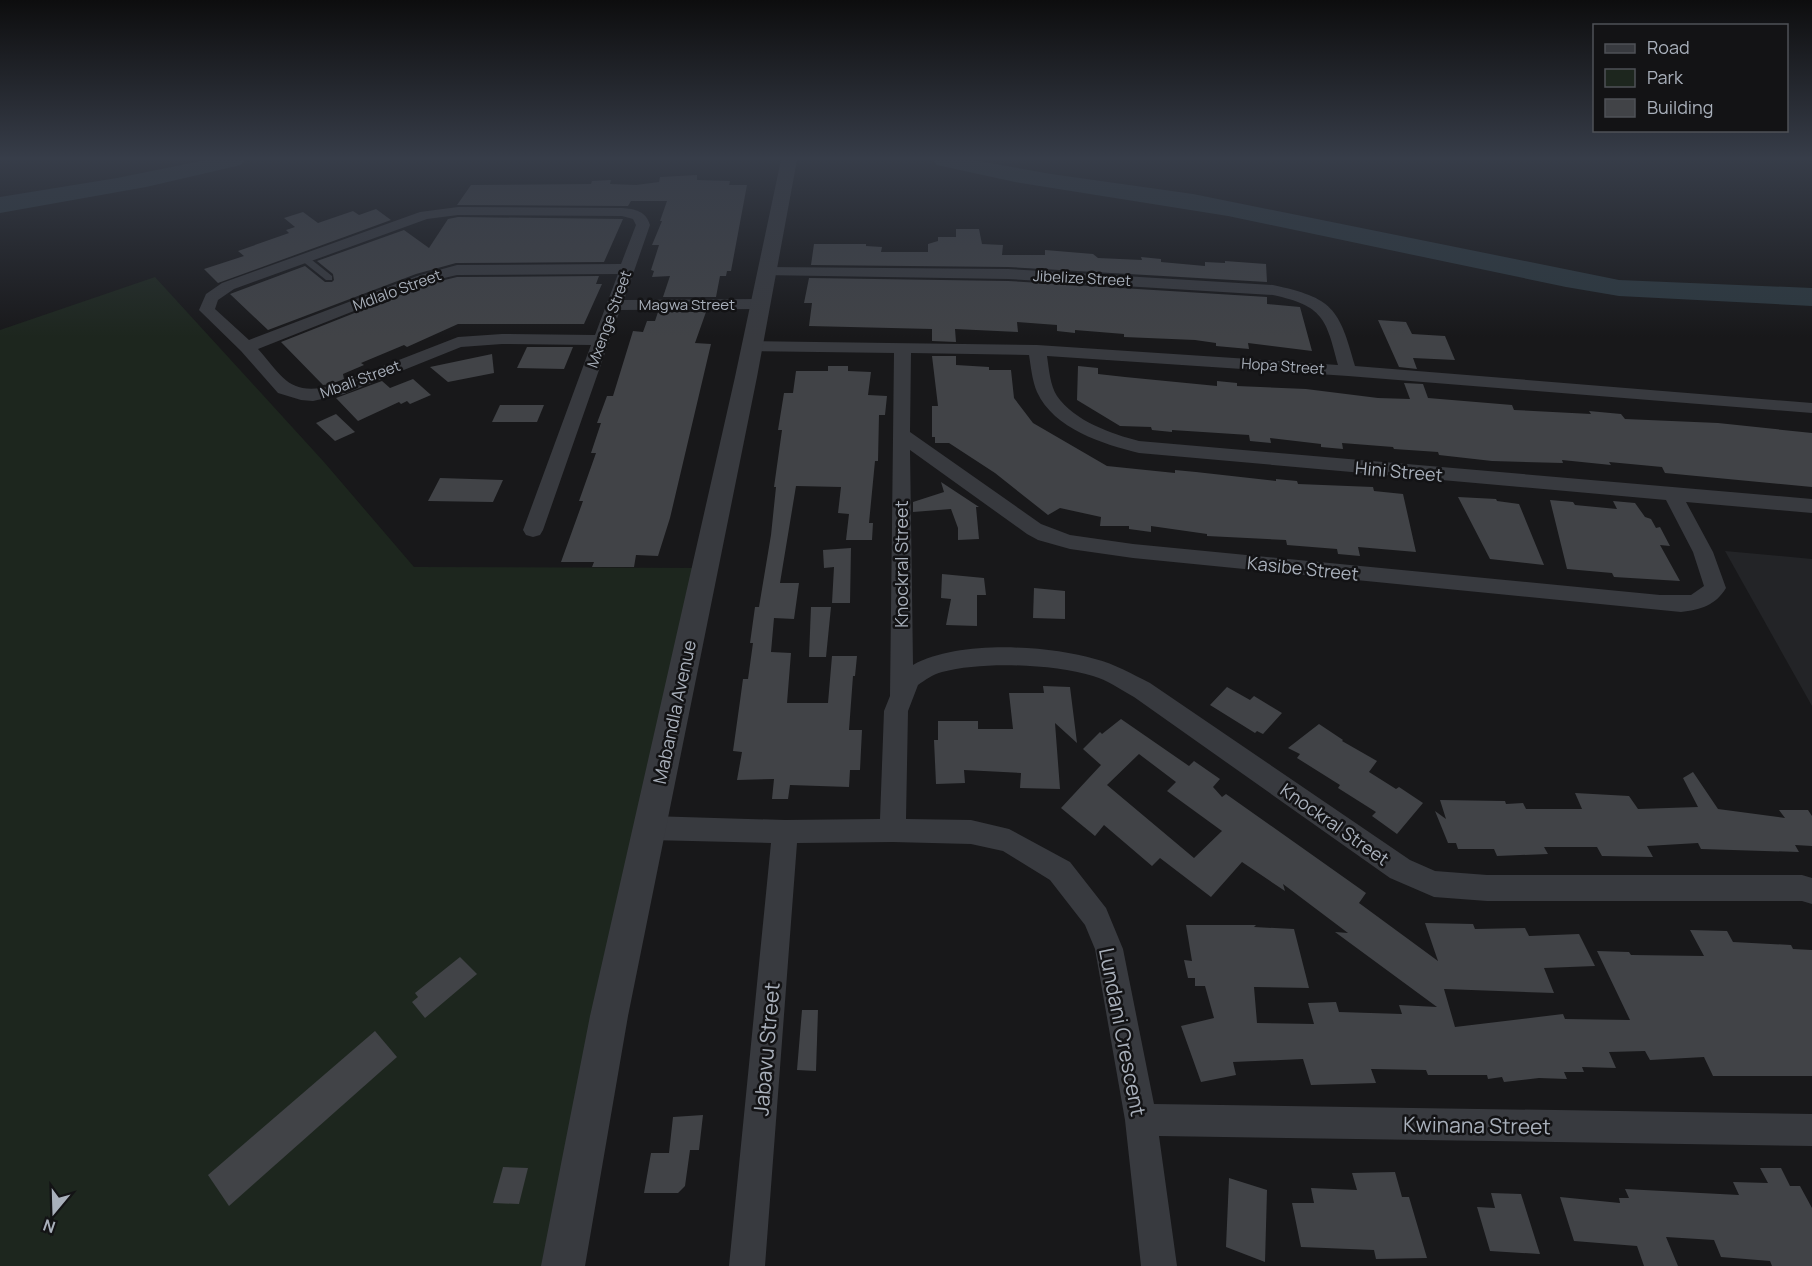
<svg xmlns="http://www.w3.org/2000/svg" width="1812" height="1266" font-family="Manrope,sans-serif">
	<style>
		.built { fill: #232427 }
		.green { fill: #1d261e }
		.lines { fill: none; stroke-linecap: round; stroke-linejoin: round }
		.river { fill: #2c383f; fill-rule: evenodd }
		.building { fill: #414347; fill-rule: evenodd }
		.service { fill: #383a3f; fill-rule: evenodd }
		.minor { fill: #383a3f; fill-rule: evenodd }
		.tertiary { fill: #383a3f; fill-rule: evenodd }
		.labels { text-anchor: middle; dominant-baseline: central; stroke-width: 5; stroke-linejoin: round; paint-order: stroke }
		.far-street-label { font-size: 15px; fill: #a9b0bb; stroke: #131315 }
		.street-label { font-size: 18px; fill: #a9b0bb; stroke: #131315 }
		.near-street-label { font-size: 21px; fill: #a9b0bb; stroke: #131315 }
	</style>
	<rect width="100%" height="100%" fill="#18181a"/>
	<polygon class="built" points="1725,551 1812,559 1812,706"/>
	<polygon class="green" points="155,277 324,462 414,567 705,568 567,1266 0,1266 0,330"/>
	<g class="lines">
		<g class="river">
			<polygon points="206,160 245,160 241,165 146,187 0,213 0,197 117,178"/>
			<polygon points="933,160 973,160 1051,174 1193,194 1619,280 1812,288 1812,306 1619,296 1566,287 1228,216 1015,182 937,165"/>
		</g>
	</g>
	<g class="building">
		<polygon points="697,175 697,180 730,181 729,185 747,185 731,271 727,271 726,276 720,276 716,297 663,297 670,276 652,277 654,271 651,270 659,245 652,245 662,221 660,221 667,201 631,201 628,206 457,205 471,185 591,184 592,181 611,180 610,184 636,185 659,182 660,177"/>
		<polygon points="376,209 391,220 218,283 204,269 244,256 238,251 289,233 286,230 295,227 284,218 303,212 318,223 353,211 359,215"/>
		<polygon points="458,217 623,219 604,262 456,263 416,274 268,330 230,294 305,266 325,282 332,282 334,280 333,274 317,261 404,230 429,248 448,219"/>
		<polygon points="956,229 979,229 982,244 1003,245 1002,255 1045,255 1045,250 1093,254 1098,258 1142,260 1141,257 1161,259 1161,262 1205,266 1205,262 1225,263 1225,261 1266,264 1267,282 1008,267 811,265 814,244 866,244 866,246 882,247 881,252 928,252 928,244 938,241 938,237 956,237"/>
		<polygon points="599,276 596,284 602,284 584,324 458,324 407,347 404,345 361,363 364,365 343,374 344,379 331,384 323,385 281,342 428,284 457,277"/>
		<polygon points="809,278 1008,281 1267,297 1267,304 1300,307 1312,351 1248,343 1249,349 1216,346 1216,343 1195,340 1124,337 1124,334 1075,330 1075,333 1057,331 1057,325 1017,322 1018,332 955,329 956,342 932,341 932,329 809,326 812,303 804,303"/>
		<polygon points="658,312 706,312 695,343 711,344 670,518 658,556 636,555 634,567 592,567 594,562 561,562 583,501 579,501 596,453 591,453 601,423 597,423 607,396 613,396 633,331 643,332 647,321 655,321"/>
		<polygon points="1378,320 1406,322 1412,334 1445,336 1455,360 1413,358 1417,369 1399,367"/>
		<polygon points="527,347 573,347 564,369 517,368"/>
		<polygon points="492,354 494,373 448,382 430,367"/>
		<polygon points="932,356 956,356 956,365 989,367 989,370 1011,370 1014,398 1033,423 1107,466 1175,473 1175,470 1196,472 1276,481 1276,479 1297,481 1298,484 1373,487 1374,491 1403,494 1416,552 1358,547 1360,556 1338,554 1337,549 1287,545 1286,540 1207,536 1207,534 1151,526 1151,532 1129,529 1129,526 1100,526 1101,517 1060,508 1048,515 995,473 949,443 935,443 935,437 932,437 932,406 938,406"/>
		<polygon points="828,366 848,366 848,371 871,372 868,395 887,396 885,415 879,415 878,461 875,461 869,523 873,523 872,540 846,540 849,514 838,513 841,487 796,486 780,583 799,583 794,619 774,618 771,652 791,653 787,703 828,703 832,656 857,656 855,676 853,676 849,730 862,730 860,770 850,770 849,787 790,785 788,799 772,799 774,779 737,780 742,752 733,751 740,701 743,679 748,679 753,643 750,643 755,607 759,607 771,535 776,487 774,487 782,430 778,430 784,393 793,393 796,371 828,371"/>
		<polygon points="1078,366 1098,368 1098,374 1125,377 1217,386 1217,381 1237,383 1237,386 1306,389 1378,398 1410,399 1404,383 1423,384 1428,398 1512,405 1514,410 1591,414 1589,411 1621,414 1625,419 1718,423 1812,433 1812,487 1665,473 1662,467 1609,462 1611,465 1562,460 1563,463 1492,461 1439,455 1438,452 1394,449 1393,447 1342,443 1343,449 1321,447 1321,444 1270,438 1271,443 1250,441 1249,435 1172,430 1172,432 1152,430 1151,427 1120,426 1077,400"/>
		<polygon points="413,379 431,395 410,404 407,401 401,404 399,402 358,421 336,398 382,381 390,388"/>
		<polygon points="500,405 544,405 537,422 492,422"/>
		<polygon points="336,414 355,432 335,441 316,423"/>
		<polygon points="440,478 503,480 493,502 428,501"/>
		<polygon points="941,482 979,507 976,507 979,539 958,540 958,528 951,509 913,512 913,502 944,492"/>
		<polygon points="1458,497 1496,499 1497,501 1519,504 1544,565 1490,559"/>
		<polygon points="1550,500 1573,502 1575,505 1617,509 1613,501 1635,503 1645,517 1651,519 1656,528 1660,527 1670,546 1660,545 1680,581 1614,577 1612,573 1567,569"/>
		<polygon points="851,548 850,603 832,603 834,567 824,568 823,550"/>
		<polygon points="942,574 984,578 986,595 977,595 977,626 946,625 951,599 941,598"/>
		<polygon points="1034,588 1065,591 1065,619 1033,618"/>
		<polygon points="811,607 831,607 826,657 809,657"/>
		<polygon points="1043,686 1070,687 1077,743 1055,723 1060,789 1020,788 1021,773 964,770 965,783 936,784 934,740 938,740 938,721 978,721 978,729 1013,729 1009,693 1044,693"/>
		<polygon points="1227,687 1250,700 1254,696 1282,713 1263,734 1257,731 1255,733 1210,705"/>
		<path d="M1121 719 1189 766 1194 761 1220 779 1213 787 1222 797 1226 794 1366 893 1359 903 1438 961 1425 923 1473 924 1475 929 1525 928 1529 936 1579 934 1595 966 1544 968 1554 993 1444 989 1455 1027 1563 1014 1565 1019 1630 1020 1597 951 1629 952 1631 955 1704 956 1690 930 1727 931 1733 942 1791 945 1793 949 1812 950V1076H1713L1704 1057 1650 1060 1645 1051 1609 1052 1616 1068 1582 1067 1584 1072H1564L1567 1079 1539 1078 1504 1082 1502 1077 1488 1079 1487 1075H1428L1426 1070 1371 1069 1376 1083 1311 1085 1303 1059 1233 1062 1236 1075 1201 1082 1181 1026 1214 1018 1205 986H1195V978H1188L1184 960 1192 961 1186 925H1256L1254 927 1294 929 1309 988 1254 987 1257 1023 1314 1024 1308 1003 1336 1002 1339 1012 1402 1014 1399 1005 1437 1007 1335 932 1348 933 1283 884 1285 891 1242 862 1211 897 1160 858 1152 866 1104 825 1095 836 1061 808 1101 765 1083 749 1100 732 1102 734ZM1139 754 1176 782 1167 791 1222 831 1194 858 1107 785Z"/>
		<polygon points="1319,724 1343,740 1342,741 1377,761 1369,772 1396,789 1399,787 1423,803 1397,834 1372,816 1376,812 1338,788 1340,785 1297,758 1300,754 1288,748"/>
		<polygon points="1693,772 1718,809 1785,818 1779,810 1808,810 1812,816 1812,846 1795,845 1799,852 1701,849 1698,843 1647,846 1653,857 1602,856 1597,847 1544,847 1548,854 1497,856 1494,849 1458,849 1456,843 1448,843 1435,811 1446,819 1440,800 1505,801 1506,804 1523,803 1526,809 1582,809 1575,793 1629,796 1638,809 1698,807 1683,778"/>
		<polygon points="460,957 477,974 425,1018 412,1002 418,997 415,993"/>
		<polygon points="802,1010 818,1010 816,1071 797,1070"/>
		<polygon points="375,1031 397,1057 229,1206 208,1175"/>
		<polygon points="703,1115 699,1150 690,1150 685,1186 678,1193 644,1193 651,1153 669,1153 673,1117"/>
		<polygon points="503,1167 528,1168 519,1204 493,1203"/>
		<polygon points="1760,1168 1781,1168 1790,1186 1800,1186 1812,1208 1812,1266 1772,1266 1770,1261 1721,1257 1714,1240 1666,1237 1678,1266 1644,1266 1637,1246 1574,1241 1560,1197 1620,1203 1619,1198 1629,1198 1625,1189 1739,1195 1733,1182 1768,1183"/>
		<polygon points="1395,1172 1402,1197 1409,1197 1427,1258 1376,1259 1374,1250 1301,1247 1292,1203 1314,1203 1311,1188 1357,1190 1352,1173"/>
		<polygon points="1229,1178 1267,1190 1265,1262 1226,1247"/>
		<polygon points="1491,1193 1521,1194 1540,1254 1490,1251 1477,1207 1495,1208"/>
	</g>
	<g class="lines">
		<polygon class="service" points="301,256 307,256 332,276 332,280 326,280 301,260"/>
		<g class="minor">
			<path d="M458 207 622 208C635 209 646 211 650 225L624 300 761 299 769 304 761 309 620 310 543 530 540 535 533 537 526 535 523 530 591 345 502 344 461 347 344 394 313 401 301 400 278 393 241 351 199 310 206 294 222 283 420 212ZM458 215 622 216 633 219 636 225 621 264 457 265 417 276 249 340 215 309 218 300 234 289 427 219ZM618 274 595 335 502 334 458 337 332 386C289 396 284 378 258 349L427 282 457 275Z"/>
			<path d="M767 267 1008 269 1273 285C1333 298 1339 308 1355 366L1812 403V413L1348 376 1047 356C1049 369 1050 385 1057 396 1074 421 1112 434 1139 441L1812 499V513L1686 502 1713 552 1726 588C1716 605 1700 610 1681 612L1133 558 1070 549 1038 540 1027 534 910 450 913 665C958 640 1047 645 1095 659 1115 664 1132 674 1150 683L1410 860 1435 871 1487 875H1802L1812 878V904L1802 901H1487L1434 897 1390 878 1134 697C1120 689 1107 680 1093 676 1052 664 983 661 942 672 933 674 925 680 918 685L908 711 906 819 971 820 1009 829 1070 862 1106 908 1123 949 1154 1104 1812 1114V1146L1159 1136 1177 1266H1141L1125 1120 1095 949 1085 925 1050 880 1003 851 971 844 893 842 797 843 765 1266H729L771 843 650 840 641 836 637 828 641 820 650 816 785 820 880 819 884 711 890 696 894 353 752 351 744 346 752 341 1037 345 1338 365C1326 318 1323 306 1273 295L1008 279 762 275 759 272 762 269ZM911 353 1029 355C1031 367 1032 380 1037 392 1054 429 1103 444 1139 453L1666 500 1693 552 1704 586 1691 595H1660L1133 544 1070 535 1041 524 910 432Z"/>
		</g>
		<polygon class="tertiary" points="781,160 797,160 757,377 628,1016 585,1266 541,1266 590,1016 735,377"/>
	</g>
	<linearGradient id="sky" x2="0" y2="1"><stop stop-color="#0d0d0e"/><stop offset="0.47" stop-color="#373d49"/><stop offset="1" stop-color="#373d49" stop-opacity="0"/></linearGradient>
	<rect width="1812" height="337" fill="url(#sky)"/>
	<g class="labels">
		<g class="far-street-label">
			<text transform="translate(1082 278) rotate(3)">Jibelize Street</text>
			<text transform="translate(397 290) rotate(-20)">Mdlalo Street</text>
			<text x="687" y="304">Magwa Street</text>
			<text transform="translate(609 319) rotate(-70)">Mxenge Street</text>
			<text transform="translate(1283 366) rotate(4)">Hopa Street</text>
			<text transform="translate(360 379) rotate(-20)">Mbali Street</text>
		</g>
		<g class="street-label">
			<text transform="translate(1399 471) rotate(5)">Hini Street</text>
			<text transform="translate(901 564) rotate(-90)">Knockral Street</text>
			<text transform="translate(1303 568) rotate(6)">Kasibe Street</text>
			<text transform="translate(674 712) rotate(-78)">Mabandla Avenue</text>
			<text transform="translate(1335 824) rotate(35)">Knockral Street</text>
		</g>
		<g class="near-street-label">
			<text transform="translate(1123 1032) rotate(79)">Lundani Crescent</text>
			<text transform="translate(766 1049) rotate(-85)">Jabavu Street</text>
			<text transform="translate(1477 1125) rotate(1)">Kwinana Street</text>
		</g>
	</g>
	<rect x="1593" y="24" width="195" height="108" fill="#131315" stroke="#4f5257" stroke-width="1.5"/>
	<rect x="1605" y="44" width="30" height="9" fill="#383a3f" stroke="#4f5257" stroke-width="1.5"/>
	<text x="1647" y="54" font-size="18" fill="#a9b0bb">Road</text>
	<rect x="1605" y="69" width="30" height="18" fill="#1d261e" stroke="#4f5257" stroke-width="1.5"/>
	<text x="1647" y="84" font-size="18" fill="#a9b0bb">Park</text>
	<rect x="1605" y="99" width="30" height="18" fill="#414347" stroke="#4f5257" stroke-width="1.5"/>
	<text x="1647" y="114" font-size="18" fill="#a9b0bb">Building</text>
	<g transform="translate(54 1212) rotate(199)" stroke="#131315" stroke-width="4.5" paint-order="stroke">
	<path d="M0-4.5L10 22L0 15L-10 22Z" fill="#a9b0bb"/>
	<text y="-9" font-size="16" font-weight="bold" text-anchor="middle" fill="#a9b0bb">N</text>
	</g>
</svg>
